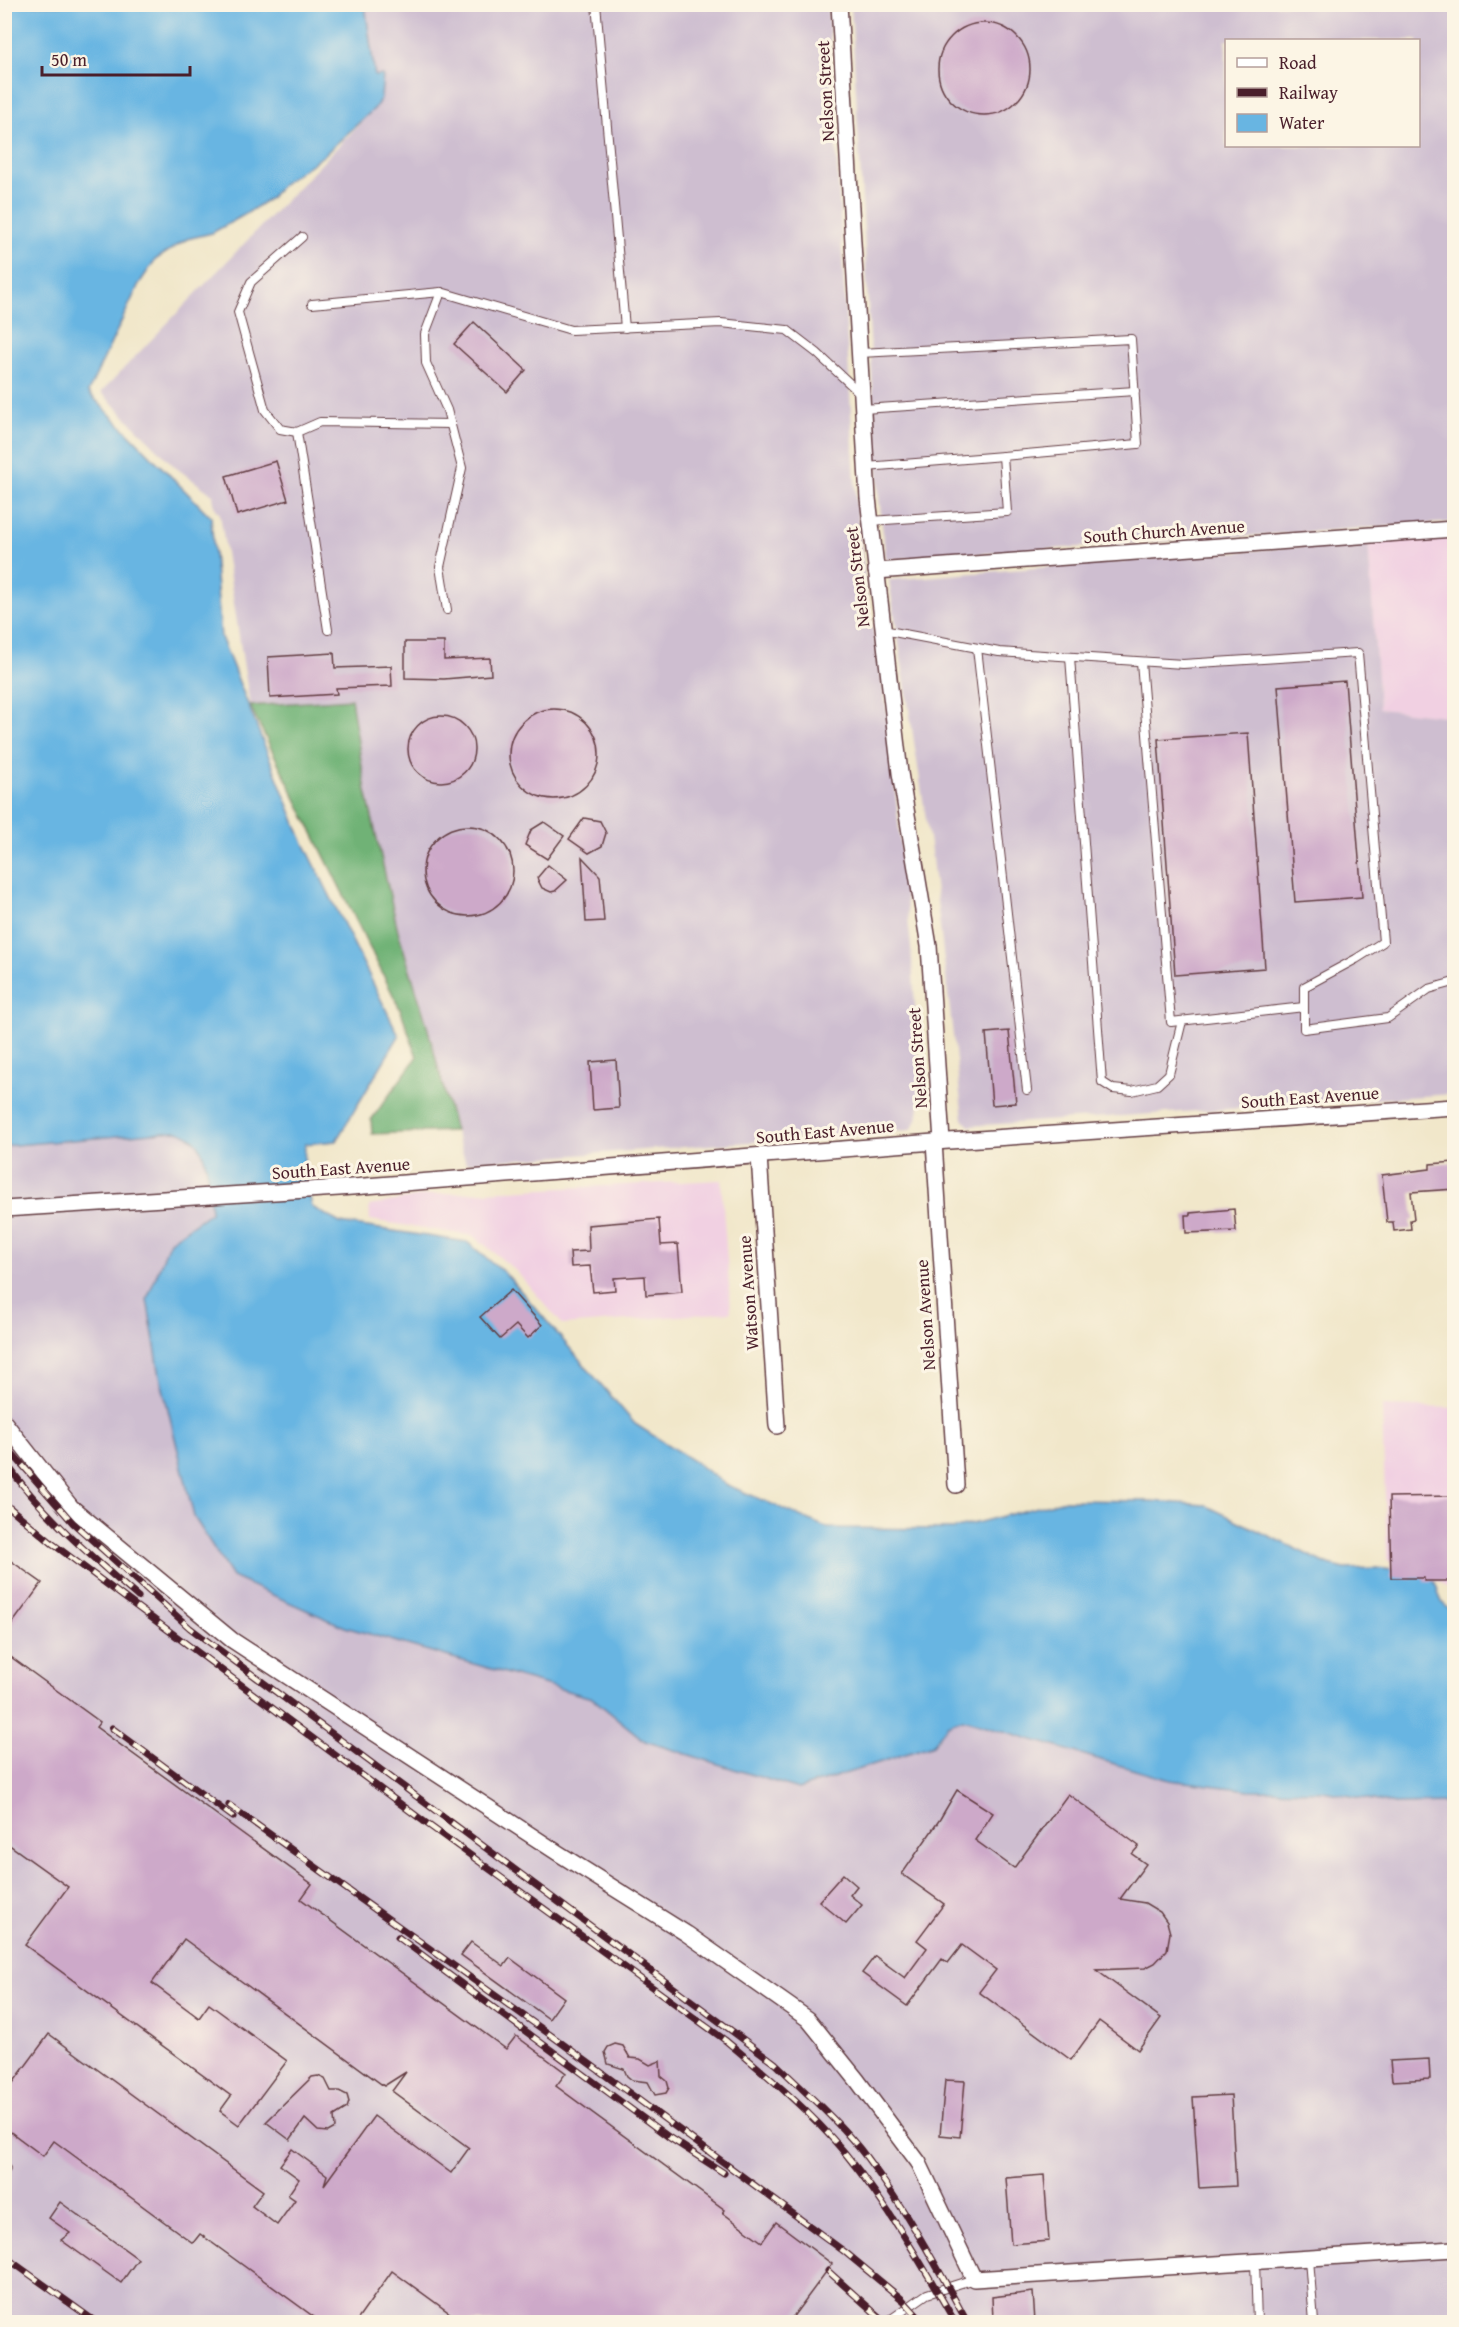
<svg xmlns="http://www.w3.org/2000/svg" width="1459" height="2327" font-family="'Gentium Book Plus',serif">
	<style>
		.built { fill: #f1d0e2 }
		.industrial { fill: #cebed0; fill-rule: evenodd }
		.forest { fill: #70b276; stroke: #5d6850; stroke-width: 1.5 }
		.water { fill: #68b5e2; stroke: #596a86; stroke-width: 1.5 }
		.building { fill: #cda9c9 }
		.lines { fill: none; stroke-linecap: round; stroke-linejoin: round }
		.service-casing { stroke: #633d43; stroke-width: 10 }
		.minor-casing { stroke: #633d43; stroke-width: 18 }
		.service { stroke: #fff; stroke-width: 8 }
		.minor { stroke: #fff; stroke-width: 15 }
		.rail-casing { stroke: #4a1f2b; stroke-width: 7 }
		.rail { stroke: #fcf5e5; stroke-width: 4.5; stroke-dasharray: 14; stroke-linecap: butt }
		.labels { text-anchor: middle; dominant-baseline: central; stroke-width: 6; stroke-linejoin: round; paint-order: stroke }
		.street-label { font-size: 18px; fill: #4a1f2b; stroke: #fcf5e5 }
	</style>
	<rect width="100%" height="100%" fill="#fcf5e5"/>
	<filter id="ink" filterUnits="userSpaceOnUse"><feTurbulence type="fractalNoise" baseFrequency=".0167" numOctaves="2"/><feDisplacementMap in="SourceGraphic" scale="12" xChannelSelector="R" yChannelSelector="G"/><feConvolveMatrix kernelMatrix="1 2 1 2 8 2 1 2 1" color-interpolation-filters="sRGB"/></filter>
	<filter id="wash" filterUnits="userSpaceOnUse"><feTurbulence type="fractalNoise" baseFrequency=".008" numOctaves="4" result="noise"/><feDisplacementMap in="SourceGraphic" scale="24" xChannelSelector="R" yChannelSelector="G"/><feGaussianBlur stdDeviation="1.35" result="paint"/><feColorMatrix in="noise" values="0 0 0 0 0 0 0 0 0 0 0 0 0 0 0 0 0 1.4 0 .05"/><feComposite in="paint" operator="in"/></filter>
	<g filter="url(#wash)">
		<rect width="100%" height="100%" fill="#f1e7ca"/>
		<g class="built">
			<polygon points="1454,537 1454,717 1379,709 1368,541"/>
			<polygon points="721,1180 731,1312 563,1325 515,1270 474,1236 370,1220 369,1206 425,1195"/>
			<polygon points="1382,1406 1454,1408 1454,1593 1422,1568 1387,1560"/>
		</g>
		<g class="industrial">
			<polygon points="365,5 828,5 856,499 865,582 887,711 911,947 921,1093 917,1120 911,1130 466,1163 455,1131 426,1022 398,931 366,791 351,699 250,706 220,514 214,506 213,495 175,467 101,392 375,108 382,75 375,76"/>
			<path d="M851 5H1454V522L886 560 879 497ZM1226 40H1418V146H1226Z"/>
			<polygon points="1368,541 1379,709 1454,717 1454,1094 969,1126 963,1119 931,851 889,580"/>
			<polygon points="175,1131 187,1133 195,1138 203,1150 211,1212 170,1241 147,1299 160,1376 194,1517 232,1577 345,1627 592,1698 645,1741 798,1789 937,1741 947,1725 963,1719 1169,1780 1323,1791 1355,1798 1454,1803 1454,2322 5,2322 5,1146"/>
		</g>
		<polygon class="forest" points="351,699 366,791 398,931 426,1022 455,1131 372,1134 371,1120 417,1057 401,1011 250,706"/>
		<path class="water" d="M5 5H365L375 76 383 75 381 98 375 108 323 156 285 182 269 199 244 215 212 233 187 239 155 260 139 284 88 392 211 517 221 637 302 839 399 1036 336 1141 305 1144 304 1167 312 1207 340 1223 467 1242 507 1275 635 1424 695 1462 725 1484 828 1528 953 1529 1065 1500 1151 1501 1205 1505 1329 1565 1345 1569 1377 1568 1430 1575C1443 1590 1433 1600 1454 1613V1803L1395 1804 1323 1791 1249 1790 1169 1780 963 1719 947 1725 933 1745 798 1789 645 1741 592 1698 345 1627 232 1577 194 1517 160 1376 147 1299 170 1241 211 1212C207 1181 212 1137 175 1131L5 1146Z"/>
		<g id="blocks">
			<g class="building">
				<circle cx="984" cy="69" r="46"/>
				<polygon points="474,322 526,370 507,392 454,344"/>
				<polygon points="276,461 288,500 237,515 226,476"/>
				<polygon points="405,642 444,642 444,660 490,658 491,675 444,679 405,678"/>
				<polygon points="334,653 335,668 391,666 392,686 336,688 337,694 270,698 268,657"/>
				<polygon points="1345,681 1362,897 1295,902 1278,686"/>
				<circle cx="554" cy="754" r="45"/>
				<circle cx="441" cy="749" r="33"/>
				<polygon points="1248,733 1265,968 1175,975 1158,739"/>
				<polygon points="584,818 600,821 606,833 602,846 589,853 569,839"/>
				<polygon points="544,822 564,836 547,859 525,845 531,830"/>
				<circle cx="468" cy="871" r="45"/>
				<polygon points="582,857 600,876 604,921 586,922"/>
				<polygon points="548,865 567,880 555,891 551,892 542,888 537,878"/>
				<polygon points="1009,1031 1016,1103 992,1105 986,1033"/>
				<polygon points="616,1060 619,1108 593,1110 590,1062"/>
				<polygon points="1455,1162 1455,1189 1411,1192 1414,1219 1410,1220 1411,1229 1394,1231 1393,1222 1387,1222 1382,1175 1430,1169 1430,1164"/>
				<polygon points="1234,1209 1236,1231 1186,1233 1185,1215 1190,1215 1190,1213"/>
				<polygon points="659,1219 661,1245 678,1244 682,1292 646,1295 645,1276 614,1278 615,1290 593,1292 590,1266 571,1267 570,1252 589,1251 588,1225"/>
				<polygon points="511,1290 542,1325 528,1338 516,1325 500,1339 480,1317"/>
				<polygon points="1455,1496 1455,1581 1424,1581 1424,1578 1391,1578 1389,1497"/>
				<polygon points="4,1556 42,1583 4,1635"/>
				<polygon points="4,1652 100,1722 96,1727 312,1884 301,1899 506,2049 516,2036 566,2073 556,2086 725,2210 723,2213 762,2242 776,2222 832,2264 789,2322 462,2322 392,2271 356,2322 321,2322 200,2234 193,2243 54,2141 43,2156 4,2127 4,2095 49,2034 263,2191 252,2206 277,2225 295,2200 288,2195 299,2179 280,2165 292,2149 327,2175 324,2185 374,2116 451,2173 469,2148 392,2091 406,2072 384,2086 184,1939 152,1983 199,2018 209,2004 287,2061 239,2125 220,2111 231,2096 25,1945 68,1887 4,1841"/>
				<polygon points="957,1790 993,1813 975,1840 1014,1868 1068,1794 1139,1846 1132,1854 1146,1864 1120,1899 1145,1903 1160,1912 1167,1922 1170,1933 1167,1950 1155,1963 1145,1968 1096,1970 1161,2018 1138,2050 1099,2021 1071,2060 979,1992 996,1970 962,1945 948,1963 942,1959 907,2006 862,1973 875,1956 905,1978 927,1948 917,1940 944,1904 902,1874 940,1819"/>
				<polygon points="843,1874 857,1886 850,1895 862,1905 846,1924 819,1901"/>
				<polygon points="471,1942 504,1966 510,1958 564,1998 549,2019 461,1955"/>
				<polygon points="615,2044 623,2046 630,2058 640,2059 650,2065 660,2061 661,2076 667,2081 669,2088 666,2093 655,2095 648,2082 632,2080 627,2076 624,2069 608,2064 605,2052 608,2047"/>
				<polygon points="1429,2059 1430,2079 1392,2081 1390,2061"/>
				<polygon points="318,2076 325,2079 331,2091 339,2091 347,2095 349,2102 347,2108 334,2116 335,2128 328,2132 318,2131 305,2119 290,2140 266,2122 312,2077"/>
				<polygon points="945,2080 965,2081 960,2137 940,2135"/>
				<polygon points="1231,2095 1236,2186 1199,2188 1193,2097"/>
				<polygon points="1044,2175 1049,2241 1011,2244 1006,2178"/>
				<polygon points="60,2202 138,2259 121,2283 61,2240 70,2233 49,2218"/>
				<polygon points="1033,2292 1035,2322 993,2320 992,2297"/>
			</g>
		</g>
	</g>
	<g filter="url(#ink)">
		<use href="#blocks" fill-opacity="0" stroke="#633d43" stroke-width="1.5"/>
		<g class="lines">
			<defs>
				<g id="service">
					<polyline points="596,4 625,328"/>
					<polyline points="441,292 425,334 426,363 447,410 462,468 440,567 447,610"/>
					<polyline points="312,304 441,292 571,330 721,323 787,330 817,353 861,394"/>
					<polyline points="860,353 1131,339 1138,444 1003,456 1007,512 870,521"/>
					<polyline points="863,409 1135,391"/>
					<polyline points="297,432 280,429 265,410 238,312 251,282 302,237"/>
					<polyline points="866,467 1003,456"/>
					<polyline points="328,630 297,432 320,422 451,424"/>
					<polyline points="883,630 999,652 1183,664 1358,653 1383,942 1356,959 1304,987 1304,1029 1388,1018 1429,989 1454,982"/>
					<polyline points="977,648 1027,1090"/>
					<polyline points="1070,657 1102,1082 1113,1089 1132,1091 1157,1085 1169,1074 1182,1021"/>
					<polyline points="1141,662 1171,1022 1304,1007"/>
					<polyline points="4,2167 6,2169"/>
					<polyline points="1309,2259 1314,2322"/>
					<polyline points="1255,2262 1257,2322"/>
					<polyline points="887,2322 927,2294 974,2279"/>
				</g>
				<g id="minor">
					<polyline points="839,4 868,498 900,773 929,946 942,1141"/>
					<polyline points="876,571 1454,529"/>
					<polyline points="934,1142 956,1485"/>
					<polyline points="759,1156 777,1426"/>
					<polyline points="4,1209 339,1188 934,1142 1454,1107"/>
					<polyline points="4,1422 71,1507 232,1640 558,1853 687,1934 808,2019 857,2080 919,2163 974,2279 1454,2249"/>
				</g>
			</defs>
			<use href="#service" class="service-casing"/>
			<use href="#minor" class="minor-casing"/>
			<use href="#service" class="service"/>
			<use href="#minor" class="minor"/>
			<defs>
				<g id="rail">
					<path d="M4 1444 73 1523 190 1628 775 2063C806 2093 841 2123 867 2158 906 2210 937 2266 967 2322"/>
					<path d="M4 1460C40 1513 91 1556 138 1597"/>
					<path d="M4 1503 53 1544 426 1823 725 2040C767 2075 810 2111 845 2153 888 2206 922 2264 955 2322"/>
					<polyline points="112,1728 233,1817"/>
					<polyline points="229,1805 552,2036 845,2252 903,2300 923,2322"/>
					<polyline points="398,1937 670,2138 724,2173"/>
					<polyline points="4,2256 96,2322"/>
					<polyline points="828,2271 885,2322"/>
				</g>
			</defs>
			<use href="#rail" class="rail-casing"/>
			<use href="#rail" class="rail"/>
		</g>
	</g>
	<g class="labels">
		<g class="street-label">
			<text transform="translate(825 91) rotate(-93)">Nelson Street</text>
			<text transform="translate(1164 531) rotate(-4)">South Church Avenue</text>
			<text transform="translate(857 577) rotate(-97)">Nelson Street</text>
			<text transform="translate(917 1058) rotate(-94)">Nelson Street</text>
			<text transform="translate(1310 1097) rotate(-4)">South East Avenue</text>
			<text transform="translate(825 1131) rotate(-5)">South East Avenue</text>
			<text transform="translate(341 1168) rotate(-4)">South East Avenue</text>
			<text transform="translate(748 1293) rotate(-94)">Watson Avenue</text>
			<text transform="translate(925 1315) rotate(-94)">Nelson Avenue</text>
		</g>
	</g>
	<rect width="1459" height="2327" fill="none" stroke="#fcf5e5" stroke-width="24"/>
	<rect x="1225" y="39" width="195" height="108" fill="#fcf5e5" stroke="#b59f9b" stroke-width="1.5"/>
	<rect x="1237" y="58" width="30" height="9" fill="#ffffff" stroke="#b59f9b" stroke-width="1.5"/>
	<text x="1279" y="69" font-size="18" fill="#4a1f2b">Road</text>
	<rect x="1237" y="88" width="30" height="9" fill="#4a1f2b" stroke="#b59f9b" stroke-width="1.5"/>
	<text x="1279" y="99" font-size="18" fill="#4a1f2b">Railway</text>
	<rect x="1237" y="114" width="30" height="18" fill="#68b5e2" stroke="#b59f9b" stroke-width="1.5"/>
	<text x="1279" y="129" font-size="18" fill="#4a1f2b">Water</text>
	<path d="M42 66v9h148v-9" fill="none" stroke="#4a1f2b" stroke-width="3"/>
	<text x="51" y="66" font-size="18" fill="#4a1f2b" stroke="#fcf5e5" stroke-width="4.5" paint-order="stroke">50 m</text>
</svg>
